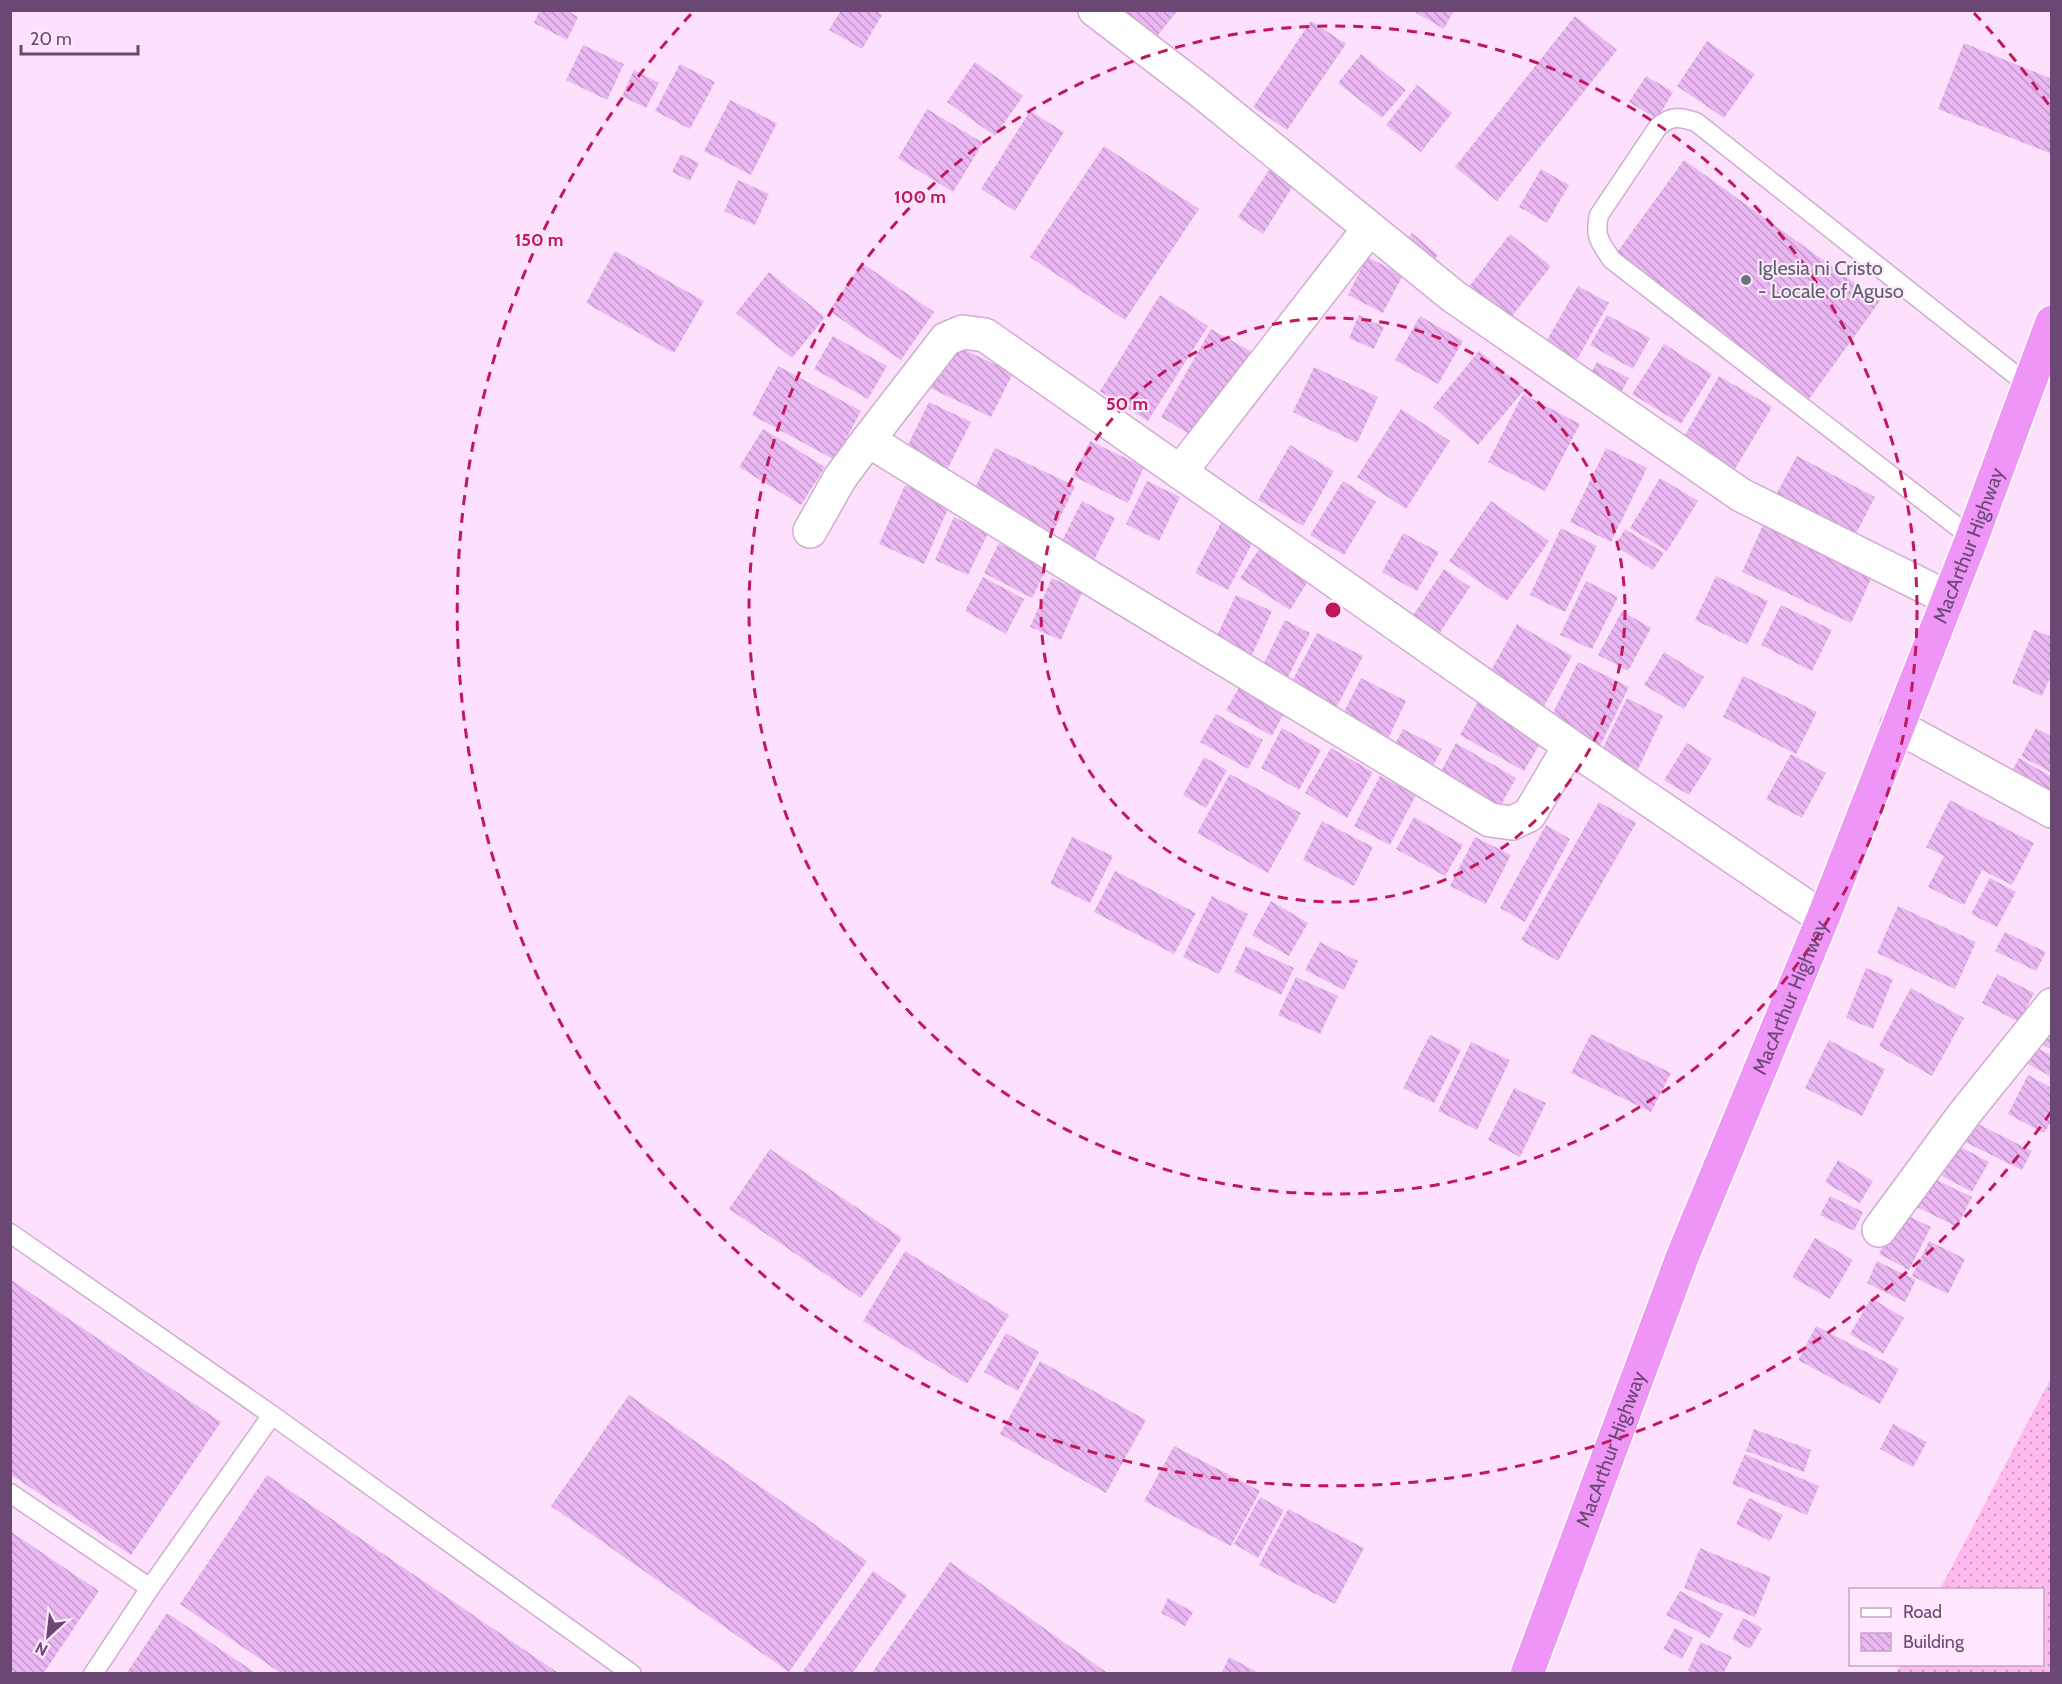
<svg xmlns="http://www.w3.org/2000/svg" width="2062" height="1684" font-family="Cabin,sans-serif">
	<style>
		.sand { fill: url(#sand-dots) }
		.building { fill: url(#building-back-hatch) }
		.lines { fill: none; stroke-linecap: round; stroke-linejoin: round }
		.service-casing { stroke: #cfacd2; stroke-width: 21 }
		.minor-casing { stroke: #cfacd2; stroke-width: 36 }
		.trunk-casing { stroke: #fff; stroke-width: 36 }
		.service { stroke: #fff; stroke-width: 18 }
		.minor { stroke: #fff; stroke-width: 33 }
		.trunk { stroke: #ee95f7; stroke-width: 33 }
		.ring { fill: none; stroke: #c2185b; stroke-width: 3; stroke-dasharray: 10 8 }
		.worship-dot { fill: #6b7280; stroke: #ffe7fd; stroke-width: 2 }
		.labels { text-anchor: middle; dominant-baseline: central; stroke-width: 4.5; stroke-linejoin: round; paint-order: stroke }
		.worship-label { font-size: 20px; fill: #5b616d; stroke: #ffe7fd; text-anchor: start }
		.street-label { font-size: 20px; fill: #6b4774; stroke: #ffe7fd }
		.centre { fill: #c2185b; stroke: #ffe7fd; stroke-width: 3 }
		.ring-label { font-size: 18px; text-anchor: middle; font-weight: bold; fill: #c2185b; stroke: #ffe7fd; stroke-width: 4.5; stroke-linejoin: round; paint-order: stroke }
	</style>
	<defs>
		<pattern id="sand-dots" width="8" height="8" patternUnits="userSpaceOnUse" patternTransform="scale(1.5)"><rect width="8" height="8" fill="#feb9ee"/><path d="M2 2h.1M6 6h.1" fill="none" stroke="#d298c5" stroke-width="1.8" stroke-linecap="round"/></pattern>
		<pattern id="building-back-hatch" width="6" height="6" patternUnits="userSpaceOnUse" patternTransform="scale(1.5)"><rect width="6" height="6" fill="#eab7f3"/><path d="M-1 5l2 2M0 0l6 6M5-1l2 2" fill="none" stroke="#c297c9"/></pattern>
	</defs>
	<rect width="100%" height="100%" fill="#fde0fb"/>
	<polygon class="sand" points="2051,1378 2051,1673 1896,1673 1901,1665 2042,1664 2042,1590 1940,1589"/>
	<g class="building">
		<polygon points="540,10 566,10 578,17 567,40 534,23"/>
		<polygon points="841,10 875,10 882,15 862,49 829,30"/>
		<polygon points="1108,10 1178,10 1151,44"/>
		<polygon points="1411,10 1454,10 1444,29"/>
		<polygon points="1575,16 1617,50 1497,201 1455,167"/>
		<polygon points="1311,21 1346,44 1287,130 1253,107"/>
		<polygon points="1707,41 1755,74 1724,118 1677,86"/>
		<polygon points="1964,43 2052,79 2052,154 1938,109"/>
		<polygon points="583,45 624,64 607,100 566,80"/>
		<polygon points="1361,54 1406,90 1382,118 1338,83"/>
		<polygon points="975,62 1023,96 995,136 947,102"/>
		<polygon points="680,64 715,82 690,129 655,111"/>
		<polygon points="634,70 659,83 646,108 622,96"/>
		<polygon points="1646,76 1673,92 1657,119 1629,102"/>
		<polygon points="1417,85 1452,113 1421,152 1386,125"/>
		<polygon points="730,100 777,123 751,175 704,151"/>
		<polygon points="927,109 983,143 953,192 898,158"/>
		<polygon points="1030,111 1064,132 1015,211 981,189"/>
		<polygon points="1104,146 1199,209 1125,320 1030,257"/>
		<polygon points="681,154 699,163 690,181 672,172"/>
		<polygon points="1684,160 1880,301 1809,399 1613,258"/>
		<polygon points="1541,169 1569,185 1547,223 1519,207"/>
		<polygon points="1269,170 1293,186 1263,234 1238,217"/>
		<polygon points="738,180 769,194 755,225 724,211"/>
		<polygon points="1412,233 1438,255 1428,266 1402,244"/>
		<polygon points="1510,234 1551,266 1509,320 1468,288"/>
		<polygon points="615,251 704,301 674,353 586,303"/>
		<polygon points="1367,257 1403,275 1383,313 1348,295"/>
		<polygon points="862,263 934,312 901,360 829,311"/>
		<polygon points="769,272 825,317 792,358 736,313"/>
		<polygon points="1578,286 1609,303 1574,365 1543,347"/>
		<polygon points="1160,295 1208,326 1148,421 1100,391"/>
		<polygon points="1359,315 1384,327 1374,349 1349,338"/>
		<polygon points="1607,315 1650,338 1633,369 1590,345"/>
		<polygon points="1420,316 1463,341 1438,384 1395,360"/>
		<polygon points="1211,329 1257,355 1206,444 1161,417"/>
		<polygon points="833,336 887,366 868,399 814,369"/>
		<polygon points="946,341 1013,373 991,417 924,385"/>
		<polygon points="1664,344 1712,374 1681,424 1632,394"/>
		<polygon points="1479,351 1525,389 1478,445 1433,407"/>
		<polygon points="1597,362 1629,378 1619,396 1587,380"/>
		<polygon points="778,366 861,411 835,460 752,415"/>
		<polygon points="1314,367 1378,397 1357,443 1293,412"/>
		<polygon points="1719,376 1772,407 1726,484 1674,454"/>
		<polygon points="1523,394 1580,424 1545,491 1488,462"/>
		<polygon points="929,402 971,422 943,478 902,457"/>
		<polygon points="1401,409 1450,441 1406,509 1357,477"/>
		<polygon points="763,429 825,467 801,505 739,467"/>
		<polygon points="1090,441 1144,467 1128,503 1073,476"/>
		<polygon points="1290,445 1334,471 1303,526 1258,500"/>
		<polygon points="995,448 1075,486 1048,543 967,504"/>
		<polygon points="1606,448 1647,468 1611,542 1570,522"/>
		<polygon points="1797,456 1875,497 1850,545 1771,504"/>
		<polygon points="1660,478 1698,501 1667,551 1630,528"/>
		<polygon points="1147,481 1180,497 1159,541 1126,524"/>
		<polygon points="1343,481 1376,502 1344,555 1310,535"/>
		<polygon points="905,485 950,504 924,564 879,544"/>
		<polygon points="1082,501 1115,518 1094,560 1061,543"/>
		<polygon points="1491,501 1549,541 1507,601 1449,561"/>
		<polygon points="954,517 988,533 968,575 935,560"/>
		<polygon points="1766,518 1876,568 1851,623 1742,572"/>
		<polygon points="1223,519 1256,536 1228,590 1195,573"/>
		<polygon points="1561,528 1597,546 1565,612 1530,595"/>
		<polygon points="1625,529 1664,553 1653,570 1615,546"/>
		<polygon points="1403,533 1439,552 1417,591 1382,572"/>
		<polygon points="999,543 1047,568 1032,598 984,573"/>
		<polygon points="1259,549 1308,581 1290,610 1240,578"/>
		<polygon points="1444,569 1470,587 1435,640 1408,623"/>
		<polygon points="1716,576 1768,601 1747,645 1695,620"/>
		<polygon points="983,577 1024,599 1006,634 965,611"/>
		<polygon points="1052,578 1082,592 1061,640 1030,627"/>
		<polygon points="1586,581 1618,597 1592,649 1560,635"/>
		<polygon points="1236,595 1272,611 1251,657 1215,640"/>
		<polygon points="1781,605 1832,630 1812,671 1761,645"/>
		<polygon points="1622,611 1651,628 1628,671 1598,655"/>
		<polygon points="1285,620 1310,633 1288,677 1263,665"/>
		<polygon points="1517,624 1572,656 1539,715 1484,683"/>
		<polygon points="2034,630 2052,637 2052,681 2049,680 2042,696 2012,683"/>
		<polygon points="1317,633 1363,656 1329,722 1283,699"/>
		<polygon points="1664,652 1704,677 1684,709 1644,685"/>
		<polygon points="1578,662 1629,687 1599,748 1548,723"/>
		<polygon points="1743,676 1817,712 1796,754 1723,717"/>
		<polygon points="1361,678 1406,701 1383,749 1337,726"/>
		<polygon points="1240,686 1285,711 1272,736 1226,710"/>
		<polygon points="1480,698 1545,735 1524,771 1460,735"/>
		<polygon points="1627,698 1663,716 1634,778 1597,760"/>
		<polygon points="1216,714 1263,740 1248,769 1200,742"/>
		<polygon points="1282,728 1321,750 1299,790 1261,768"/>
		<polygon points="2036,728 2052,737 2052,773 2021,756"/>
		<polygon points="1403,729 1442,749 1422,786 1384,766"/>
		<polygon points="1456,743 1516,778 1497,812 1437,779"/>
		<polygon points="1687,743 1712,759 1689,795 1664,780"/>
		<polygon points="1331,748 1373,772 1347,818 1305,793"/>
		<polygon points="1791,754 1826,773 1802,818 1766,799"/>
		<polygon points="1204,757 1227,770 1206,808 1183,795"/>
		<polygon points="2019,758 2052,777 2052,813 2004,785"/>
		<polygon points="1230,774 1301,813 1268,873 1197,833"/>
		<polygon points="1380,776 1416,795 1390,845 1354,826"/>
		<polygon points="1950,800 2034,843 2012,885 1982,870 1964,905 1928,887 1944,856 1926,847"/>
		<polygon points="1599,802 1636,823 1558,961 1521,940"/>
		<polygon points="1414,817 1463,845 1445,876 1396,849"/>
		<polygon points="1322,821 1373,847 1354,886 1303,860"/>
		<polygon points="1546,825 1570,839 1525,922 1500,908"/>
		<polygon points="1072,837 1113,856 1090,903 1050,884"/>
		<polygon points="1475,837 1511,855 1486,904 1450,886"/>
		<polygon points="1115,871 1196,913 1174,954 1094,912"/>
		<polygon points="1990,878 2016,892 1997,927 1971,914"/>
		<polygon points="1212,896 1248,914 1219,974 1183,957"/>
		<polygon points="1271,901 1308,923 1289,956 1252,935"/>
		<polygon points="1898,906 1976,942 1955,989 1877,953"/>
		<polygon points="2005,932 2046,952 2036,971 1995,951"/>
		<polygon points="1320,942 1358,961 1344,990 1305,970"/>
		<polygon points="1246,946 1294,968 1281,995 1234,972"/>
		<polygon points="1866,968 1893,979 1873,1029 1846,1018"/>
		<polygon points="1997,974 2034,993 2019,1022 1982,1003"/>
		<polygon points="1296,977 1338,996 1320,1034 1278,1015"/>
		<polygon points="1911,988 1964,1018 1932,1076 1879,1046"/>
		<polygon points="2052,1015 2052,1050 2035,1040"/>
		<polygon points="1591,1034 1671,1073 1651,1112 1571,1073"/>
		<polygon points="1430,1035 1461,1050 1434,1103 1403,1088"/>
		<polygon points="1829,1040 1885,1069 1862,1116 1805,1088"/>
		<polygon points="1471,1042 1510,1060 1477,1130 1438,1111"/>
		<polygon points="2026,1042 2052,1056 2052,1077 2017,1058"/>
		<polygon points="2028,1075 2052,1088 2052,1120 2044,1133 2008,1114"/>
		<polygon points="1514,1088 1546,1103 1520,1157 1488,1140"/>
		<polygon points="1972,1121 2032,1151 2022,1170 1963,1141"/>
		<polygon points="1959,1146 1989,1162 1972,1192 1942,1176"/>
		<polygon points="770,1149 902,1238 861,1298 729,1209"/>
		<polygon points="1838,1160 1873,1181 1860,1203 1825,1182"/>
		<polygon points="1930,1177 1972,1197 1957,1227 1915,1206"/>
		<polygon points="1830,1196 1863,1212 1854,1231 1820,1215"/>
		<polygon points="1901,1212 1931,1227 1909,1270 1879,1254"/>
		<polygon points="1815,1238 1853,1260 1830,1299 1792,1277"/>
		<polygon points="1929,1241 1965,1259 1948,1294 1912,1276"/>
		<polygon points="905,1251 1009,1315 967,1384 863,1321"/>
		<polygon points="1877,1261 1916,1280 1905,1302 1867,1283"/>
		<polygon points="10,1279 221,1422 131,1555 10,1474"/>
		<polygon points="1871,1298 1904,1318 1883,1354 1850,1334"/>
		<polygon points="1816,1326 1899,1369 1880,1404 1798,1360"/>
		<polygon points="1006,1333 1039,1352 1018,1391 984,1372"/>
		<polygon points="1040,1361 1146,1420 1106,1493 1000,1434"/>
		<polygon points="629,1395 867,1561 789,1672 551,1506"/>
		<polygon points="1893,1424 1927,1442 1913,1467 1880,1449"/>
		<polygon points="1754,1429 1811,1450 1804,1472 1746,1451"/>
		<polygon points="1174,1446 1260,1491 1231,1546 1144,1501"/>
		<polygon points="1745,1454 1819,1486 1807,1515 1732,1484"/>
		<polygon points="267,1475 560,1674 282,1674 180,1604"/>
		<polygon points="1260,1497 1284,1510 1258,1558 1234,1544"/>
		<polygon points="1749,1498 1783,1515 1770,1541 1736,1524"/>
		<polygon points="1288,1509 1364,1548 1335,1604 1259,1565"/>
		<polygon points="10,1531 99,1591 43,1674 10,1674"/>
		<polygon points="1700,1548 1771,1577 1755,1617 1684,1588"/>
		<polygon points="950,1562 1109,1674 871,1674"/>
		<polygon points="873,1571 907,1595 852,1674 801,1674"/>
		<polygon points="1680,1591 1723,1614 1710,1638 1666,1615"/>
		<polygon points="1168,1598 1193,1612 1185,1626 1161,1613"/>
		<polygon points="167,1613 257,1674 126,1674"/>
		<polygon points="1743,1618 1762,1628 1750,1649 1732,1639"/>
		<polygon points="1675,1628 1693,1638 1682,1659 1663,1649"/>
		<polygon points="1701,1642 1732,1657 1723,1674 1694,1674 1688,1670"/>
		<polygon points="1229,1657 1261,1674 1221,1674"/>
	</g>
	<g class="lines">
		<defs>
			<g id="service">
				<path d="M1972 538 1612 260C1600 242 1594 237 1599 215L1658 127C1671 115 1680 117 1696 122L2028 385"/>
				<polyline points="10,1233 272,1415 632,1674"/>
				<polyline points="10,1493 150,1588"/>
				<polyline points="93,1674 150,1588 272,1415"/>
			</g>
			<g id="minor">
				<polyline points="1095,10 1202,92 1453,296 1741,495 1948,598"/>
				<polyline points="1180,472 1369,229"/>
				<polyline points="810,531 840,478 868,440"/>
				<polyline points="1897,726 2052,811"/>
				<polyline points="1570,746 1529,815 1512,823 1490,820 1094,580 868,440 946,339 963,332 985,335 1570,746 1823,918"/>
				<polyline points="1879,1230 1965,1113 2052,1005"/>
			</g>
			<g id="trunk">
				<path id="s1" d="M1527 1674 1683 1255 1823 918 1972 538 2052 322"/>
			</g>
		</defs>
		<use href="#service" class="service-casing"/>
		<use href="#minor" class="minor-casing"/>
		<use href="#trunk" class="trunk-casing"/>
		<use href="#service" class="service"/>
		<use href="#minor" class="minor"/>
		<use href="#trunk" class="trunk"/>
	</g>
	<g class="ring">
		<circle cx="1333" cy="610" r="292"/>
		<circle cx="1333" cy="610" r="584"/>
		<path d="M2051 1112A876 876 0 1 1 692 13M1974 13A876 876 0 0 1 2051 108"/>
	</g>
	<circle class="worship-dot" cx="1746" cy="280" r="6"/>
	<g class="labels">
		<g class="worship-label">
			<text x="1758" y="268">Iglesia ni Cristo<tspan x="1758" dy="23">- Locale of Aguso</tspan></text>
		</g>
		<g class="street-label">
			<text stroke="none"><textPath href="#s1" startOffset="1212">MacArthur Highway</textPath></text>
			<text stroke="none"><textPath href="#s1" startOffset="726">MacArthur Highway</textPath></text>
			<text stroke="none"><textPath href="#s1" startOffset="240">MacArthur Highway</textPath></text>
		</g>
	</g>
	<circle cx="1333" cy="610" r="9" class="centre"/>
	<g class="ring-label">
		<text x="920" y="203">100 m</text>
		<text x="539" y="246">150 m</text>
		<text x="1127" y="410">50 m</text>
	</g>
	<rect width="2062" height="1684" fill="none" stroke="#6b4774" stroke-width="24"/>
	<rect x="1849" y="1588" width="195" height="78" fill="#ffe7fd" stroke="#c4a7c6" stroke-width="1.5"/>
	<rect x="1861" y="1608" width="30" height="9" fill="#ffffff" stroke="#c4a7c6" stroke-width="1.5"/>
	<text x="1903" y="1618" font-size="18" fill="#6b4774">Road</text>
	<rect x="1861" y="1633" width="30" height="18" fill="url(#building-back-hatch)" stroke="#c4a7c6" stroke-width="1.5"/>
	<text x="1903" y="1648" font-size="18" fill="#6b4774">Building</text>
	<g transform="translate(48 1636) rotate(207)" stroke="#ffe7fd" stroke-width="4.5" paint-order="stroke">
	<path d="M0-4.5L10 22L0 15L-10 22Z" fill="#6b4774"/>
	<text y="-9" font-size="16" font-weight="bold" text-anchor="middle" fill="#6b4774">N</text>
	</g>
	<path d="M21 45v9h117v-9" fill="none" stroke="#6b4774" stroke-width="3"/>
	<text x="30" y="45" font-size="18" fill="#6b4774" stroke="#ffe7fd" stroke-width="4.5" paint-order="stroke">20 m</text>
</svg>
